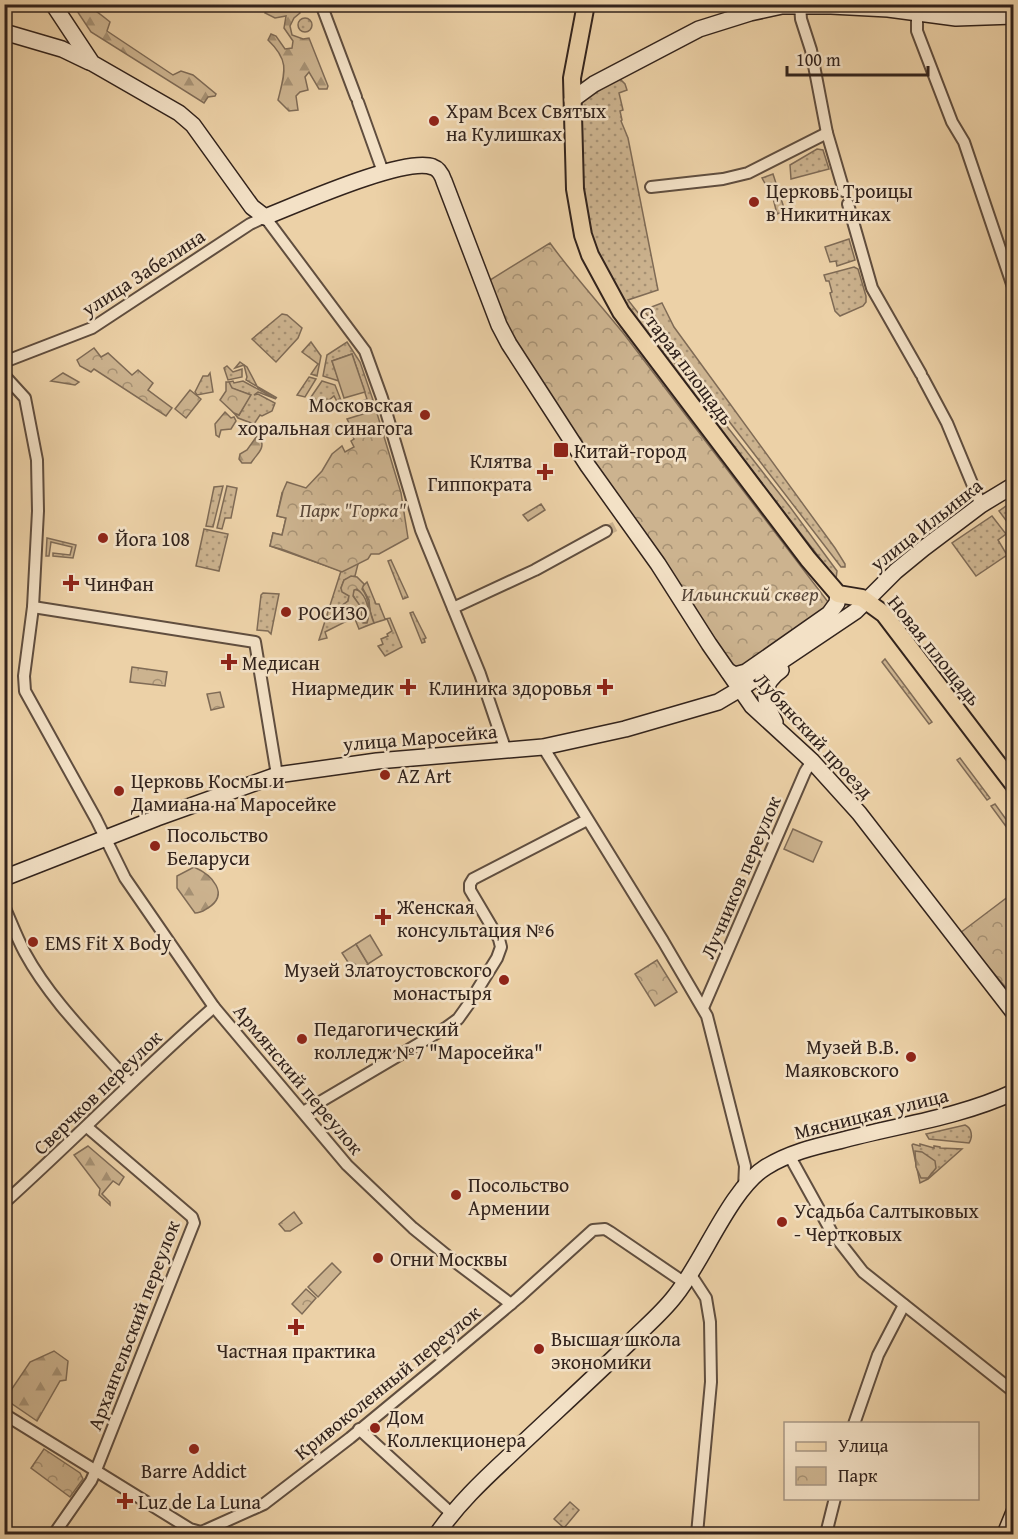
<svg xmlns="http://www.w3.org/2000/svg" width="1018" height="1539" font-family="'Gentium Book Plus',serif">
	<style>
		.grass { fill: url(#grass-dots); stroke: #7f6b56; stroke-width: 1.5 }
		.forest { fill: url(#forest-firs); stroke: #7f6b56; stroke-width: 1.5 }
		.park { fill: url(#park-crowns); stroke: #7f6b56; stroke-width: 1.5; fill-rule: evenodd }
		.pitch { fill: #ccb38f; stroke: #7f6b56; stroke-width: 1.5 }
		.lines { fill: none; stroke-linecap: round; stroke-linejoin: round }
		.street-tunnel { stroke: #c7ae8b; stroke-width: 10; stroke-dasharray: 10 5; stroke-linecap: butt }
		.street-casing { stroke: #604e3f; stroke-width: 14 }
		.secondary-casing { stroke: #32231c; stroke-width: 18 }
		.primary-casing { stroke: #32231c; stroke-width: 20 }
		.street { stroke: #f3e1c6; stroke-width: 10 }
		.secondary { stroke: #f3e1c6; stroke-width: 15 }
		.primary { stroke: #ecd1a7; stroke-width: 16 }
		.poi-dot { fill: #8f2418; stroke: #f3e1c6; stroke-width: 2 }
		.labels { text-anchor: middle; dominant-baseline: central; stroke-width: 5; stroke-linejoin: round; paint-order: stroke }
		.poi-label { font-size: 20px; fill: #32231c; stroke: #f3e1c6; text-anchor: start }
		.street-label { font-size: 20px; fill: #32231c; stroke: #f3e1c6 }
		.park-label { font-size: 20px; font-style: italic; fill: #584739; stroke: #f3e1c6 }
	</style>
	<defs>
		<pattern id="grass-dots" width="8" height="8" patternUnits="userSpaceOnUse" patternTransform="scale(1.5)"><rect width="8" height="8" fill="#ccb38f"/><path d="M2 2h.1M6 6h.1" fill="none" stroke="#a69174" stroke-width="1.8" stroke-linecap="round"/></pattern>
		<pattern id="forest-firs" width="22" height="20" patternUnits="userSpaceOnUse" patternTransform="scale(1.5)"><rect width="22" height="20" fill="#ccb38f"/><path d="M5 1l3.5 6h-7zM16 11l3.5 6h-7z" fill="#a69174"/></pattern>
		<pattern id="park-crowns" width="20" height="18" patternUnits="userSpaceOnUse" patternTransform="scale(1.5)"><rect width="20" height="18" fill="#ccb38f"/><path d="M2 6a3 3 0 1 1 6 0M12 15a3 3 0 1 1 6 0" fill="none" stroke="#a69174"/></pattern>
	</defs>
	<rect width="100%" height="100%" fill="#ecd1a7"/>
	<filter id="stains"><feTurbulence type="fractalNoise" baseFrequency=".00333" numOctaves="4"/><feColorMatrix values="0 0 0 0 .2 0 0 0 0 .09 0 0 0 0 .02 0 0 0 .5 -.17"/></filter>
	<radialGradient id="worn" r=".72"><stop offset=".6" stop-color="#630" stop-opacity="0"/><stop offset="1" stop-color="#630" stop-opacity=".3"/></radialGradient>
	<g class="grass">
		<circle cx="305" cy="25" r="7"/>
		<polygon points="619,78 625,84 627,90 619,93 623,110 620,111 622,120 621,121 628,138 658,290 628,300 790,507 837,571 836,579 743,459 631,320 596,259 582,208 579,114 582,99"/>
		<polygon points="817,149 823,150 829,169 791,179 790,165"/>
		<polygon points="773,174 785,211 777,214 773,198 762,178"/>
		<polygon points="849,239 855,260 837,266 836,261 830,262 825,247"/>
		<polygon points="854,267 858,269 866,296 866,302 863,306 840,316 835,311 830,293 832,292 829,281 826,281 824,275"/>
		<polygon points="662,303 674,327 835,548 845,564 845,567 841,567 645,312 646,309"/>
		<polygon points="282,314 287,315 302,328 298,338 276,362 252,339"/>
		<polygon points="311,342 321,356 317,376 311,374 318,364 302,352"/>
		<polygon points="347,342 360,362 373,400 354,407 354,405 367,399 352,354 332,361 339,381 323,376 327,355"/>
		<polygon points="240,362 247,367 258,388 277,398 246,380 247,377 244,365 235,368"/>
		<polygon points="227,366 233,372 242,369 242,377 228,380 224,368"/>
		<polygon points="210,373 213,392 197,395 195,392 203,376 208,376"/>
		<polygon points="309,377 316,379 305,397 297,395"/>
		<polygon points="233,381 234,383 243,381 276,399 258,392 254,395 258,394 275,403 272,411 262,416 260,415 254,424 238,418 234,413 239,415 250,395 231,388 229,382"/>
		<polygon points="322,381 335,385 344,408 341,409 334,396 318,409 309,400"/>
		<polygon points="223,486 213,527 206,526 214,487"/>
		<polygon points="227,486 237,488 231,518 225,518 222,529 217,528"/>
		<polygon points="282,493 358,564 355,576 344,580 341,588 349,596 348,601 336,610 341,619 347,621 325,632 327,638 319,640 341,571 270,546 273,533 282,535 286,518 277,516"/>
		<polygon points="1013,501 1013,526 1011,527 999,511"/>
		<polygon points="992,516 1006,534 998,540 1007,555 976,576 952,543"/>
		<polygon points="204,529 228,534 219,571 196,566"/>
		<polygon points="47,538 76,545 73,558 53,556 53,553 70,555 72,547 51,542 49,556 46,556"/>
		<polygon points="391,560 408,597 403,599 388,561"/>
		<polygon points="367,582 376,604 379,604 385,619 390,618 402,647 385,656 378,646 383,644 381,639 388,636 387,634 392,631 387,619 374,623 370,611 369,600 362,587"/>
		<path d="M354 589C368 592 371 612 367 623H364L361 621V609L353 595Z"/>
		<polygon points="263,593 279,594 271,634 268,631 257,630 261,595"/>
		<polygon points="413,612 426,638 424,639 425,642 422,643 410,613"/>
		<polygon points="885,659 932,722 929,724 882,662"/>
		<polygon points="960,758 990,798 987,800 957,760"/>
		<polygon points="995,804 1013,829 1013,836 991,806"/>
		<path d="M965 1125C972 1128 973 1137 969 1143L929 1139 926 1134Z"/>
		<polygon points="913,1144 920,1146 920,1144 934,1148 934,1146 940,1147 940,1148 962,1149 928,1179 920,1183 912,1145"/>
		<polygon points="570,1502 579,1510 564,1528 554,1519"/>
	</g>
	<g class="forest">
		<path d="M73 5C89 4 98 12 110 22L107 31 173 75 181 71 193 75 216 94 215 96 208 97 204 103 91 32Z"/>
		<path d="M270 5H298L300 13 294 18 290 26 292 35 303 39 309 38 328 86 327 89H319L309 72 305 77 308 90 300 92 296 96 298 110 289 111 278 100C285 72 290 61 268 40L271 34 276 36 285 49 292 48 293 41 284 28 286 16 275 18 265 13Z"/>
		<polygon points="225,412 231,418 234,417 236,421 231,429 221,430 219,437 216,435 215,424"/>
		<path d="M257 436H260C266 450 257 453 251 463H242L239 459 240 454 247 450Z"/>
		<path d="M194 867C212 875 230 894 208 908 203 911 201 913 195 913L177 888V876Z"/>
		<polygon points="88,1146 124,1177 119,1185 113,1181 102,1194 110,1202 110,1205 99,1195 100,1189 74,1155"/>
		<polygon points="915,1151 922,1152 935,1161 936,1168 928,1178 921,1178 916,1167"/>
		<polygon points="54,1351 68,1361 66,1380 60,1381 37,1421 5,1399 30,1362"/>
	</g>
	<g class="park">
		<path d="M550 243C573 275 599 303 624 334L828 602V606L744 669 735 668 517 350 500 316 490 280Z"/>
		<polygon points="94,348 101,357 108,353 132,375 138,370 153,383 148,390 172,408 166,416 94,369 91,372 80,366 77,360"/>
		<polygon points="63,373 79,382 75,385 51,381"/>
		<polygon points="226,382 229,382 232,388 251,395 239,415 234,413 220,400 226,391"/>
		<polygon points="190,390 201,399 186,418 175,409"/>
		<polygon points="376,410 401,493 408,538 379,554 371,554 368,559 342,572 284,550 270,546 273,533 282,535 286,518 277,516 283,491 287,482 306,488 322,471 332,454 342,446 345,452 354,447 351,441 354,439 346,425 349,423 347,419"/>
		<polygon points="541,504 545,510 528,521 523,515"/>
		<path d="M351 576 357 577 364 584 362 589C371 600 368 611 374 623L359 629 355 619 347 621 344 619 336 621 332 618 336 610 348 601 349 596 342 592 341 588 344 580ZM357 589C367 596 371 612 367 623H363L361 621V607L353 596 354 590Z"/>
		<polygon points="132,667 167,672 165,686 130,682"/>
		<polygon points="220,692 224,707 211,710 207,694"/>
		<polygon points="1013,893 1013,996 960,933"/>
		<polygon points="356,944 368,964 355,973 342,953"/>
		<polygon points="657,960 677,992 655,1006 635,974"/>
		<polygon points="294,1212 302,1223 290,1231 285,1231 279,1224"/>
		<polygon points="306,1289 316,1298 302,1314 292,1304"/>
		<polygon points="44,1449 80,1473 83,1479 70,1497 31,1468"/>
	</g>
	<g class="pitch">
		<polygon points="352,354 365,392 344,398 332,361"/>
		<polygon points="793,829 822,842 813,862 784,849"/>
		<polygon points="370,935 382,955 368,964 356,944"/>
		<polygon points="332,1263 341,1272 318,1297 308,1287"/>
	</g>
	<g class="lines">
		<polyline class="street-tunnel" points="606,531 616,526"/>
		<defs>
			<g id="street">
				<polyline points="321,4 356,97"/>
				<polyline points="800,5 801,19 811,50 827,133 844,191"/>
				<polyline points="917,14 917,31 952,122 964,142 1014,290"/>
				<polyline points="358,102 383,172"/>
				<polyline points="651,187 723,179 748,173 827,133"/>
				<polyline points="848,204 872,288 921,374"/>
				<polyline points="4,362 92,328 250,224 265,217 365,351 382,398 421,530 480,674 506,751"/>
				<polyline points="4,375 25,398 37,460 38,511 33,607 24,676 25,691 96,819 125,878 214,1007 347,1165 413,1228 450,1258 511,1304"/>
				<polyline points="923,378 947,423 981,505"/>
				<polyline points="33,607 255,642 277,775"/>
				<polyline points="453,608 535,570 606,531"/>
				<polyline points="543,747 663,941 707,1016 745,1166 744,1188"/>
				<path d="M4 906C11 922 17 938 25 953 51 1001 94 1042 130 1083"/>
				<polyline points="703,1008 805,772 812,761"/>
				<polyline points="303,1112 447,1027 458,1019 468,1005 497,958 501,947 499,939 470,890 470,884 473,879 587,820"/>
				<polyline points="789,1155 831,1231 863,1272 1014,1392"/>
				<path d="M4 1203C75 1139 142 1070 214 1007"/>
				<polyline points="691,1275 706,1298 710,1322 711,1382 697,1534"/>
				<polyline points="4,1414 190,1529 201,1532 206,1530 264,1504 350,1438 436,1367 518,1298 593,1230 605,1229 610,1232 685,1283"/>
				<polyline points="854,1424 878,1355 904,1305"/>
				<polyline points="359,1429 452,1514"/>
				<polyline points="54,1534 91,1481 96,1470 194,1223 192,1217 87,1127"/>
				<polyline points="826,1534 835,1498"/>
			</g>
			<g id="secondary">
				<path d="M53 4 92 63 179 113 193 125 252 207 265 217C296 205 405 156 433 167 439 169 442 175 444 181L499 325 509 344 588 466 658 564 709 644 752 706 812 761 859 813 1014 1013"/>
				<polyline points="4,32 62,49 89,62"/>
				<polyline points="572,100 594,84 699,29 750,13 782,6 831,6 888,9 956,18 1014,16"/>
				<polyline points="728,671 735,675 746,672 829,614 837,603 838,594"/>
				<path d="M775 722C764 702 759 685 781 670"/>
				<polyline points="4,878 157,818 277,775 377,761 543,747 625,729 718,702 740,689 856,611 896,571 924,548 981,505 1014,485"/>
				<path d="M437 1534C457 1505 482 1481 508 1457 548 1419 590 1381 630 1342 645 1327 662 1313 675 1296 703 1262 730 1189 766 1167 789 1153 813 1147 839 1141 897 1125 958 1118 1014 1092"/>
				<polyline points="1005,1534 1014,1512"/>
			</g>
			<polyline id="primary" points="586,4 572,78 575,189 583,235 590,255 621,312 808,559 838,594 862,598 884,614 1014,785"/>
		</defs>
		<use href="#street" class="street-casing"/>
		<use href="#secondary" class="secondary-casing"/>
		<use href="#primary" class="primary-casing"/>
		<use href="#street" class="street"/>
		<use href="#secondary" class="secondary"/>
		<use href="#primary" class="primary"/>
	</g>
	<g class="poi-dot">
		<circle cx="434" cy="121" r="6"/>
		<circle cx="754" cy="202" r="6"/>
		<circle cx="425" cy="415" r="6"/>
		<rect x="553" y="442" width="16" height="16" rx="3"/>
		<path d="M542 463h6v6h6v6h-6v6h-6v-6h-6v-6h6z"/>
		<circle cx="103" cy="538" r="6"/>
		<path d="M68 574h6v6h6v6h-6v6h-6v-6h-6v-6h6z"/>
		<circle cx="286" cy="612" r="6"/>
		<path d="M226 653h6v6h6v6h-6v6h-6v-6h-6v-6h6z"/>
		<path d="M405 678h6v6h6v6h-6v6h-6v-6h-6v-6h6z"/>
		<path d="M602 678h6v6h6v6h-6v6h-6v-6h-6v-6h6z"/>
		<circle cx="385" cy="775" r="6"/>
		<circle cx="119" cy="791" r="6"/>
		<circle cx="155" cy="846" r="6"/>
		<path d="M380 908h6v6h6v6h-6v6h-6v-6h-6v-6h6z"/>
		<circle cx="33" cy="942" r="6"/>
		<circle cx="504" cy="980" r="6"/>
		<circle cx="302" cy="1039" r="6"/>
		<circle cx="911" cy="1057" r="6"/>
		<circle cx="456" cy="1195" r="6"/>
		<circle cx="782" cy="1222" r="6"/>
		<circle cx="378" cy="1258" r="6"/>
		<path d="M293 1318h6v6h6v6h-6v6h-6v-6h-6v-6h6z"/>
		<circle cx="539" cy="1349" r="6"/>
		<circle cx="375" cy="1428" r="6"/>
		<circle cx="194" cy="1449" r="6"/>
		<path d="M122 1492h6v6h6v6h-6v6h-6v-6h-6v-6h6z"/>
	</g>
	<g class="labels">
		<g class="poi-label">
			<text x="446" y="110">Храм Всех Святых<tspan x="446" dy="23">на Кулишках</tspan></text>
			<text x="766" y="190">Церковь Троицы<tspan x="766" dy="23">в Никитниках</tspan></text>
			<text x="413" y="404" text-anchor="end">Московская<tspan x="413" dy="23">хоральная синагога</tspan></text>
			<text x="574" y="450">Китай-город</text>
			<text x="532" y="460" text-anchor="end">Клятва<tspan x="532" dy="23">Гиппократа</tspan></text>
			<text x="115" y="538">Йога 108</text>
			<text x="84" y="583">ЧинФан</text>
			<text x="298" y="612">РОСИЗО</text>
			<text x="242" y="662">Медисан</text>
			<text x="394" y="687" text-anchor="end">Ниармедик</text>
			<text x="592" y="687" text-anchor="end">Клиника здоровья</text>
			<text x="397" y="775">AZ Art</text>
			<text x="131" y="780">Церковь Космы и<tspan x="131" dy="23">Дамиана на Маросейке</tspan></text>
			<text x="167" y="834">Посольство<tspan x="167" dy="23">Беларуси</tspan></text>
			<text x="397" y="906">Женская<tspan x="397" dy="23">консультация №6</tspan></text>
			<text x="45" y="942">EMS Fit X Body</text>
			<text x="492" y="969" text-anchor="end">Музей Златоустовского<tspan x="492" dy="23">монастыря</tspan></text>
			<text x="314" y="1028">Педагогический<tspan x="314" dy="23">колледж №7 "Маросейка"</tspan></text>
			<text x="899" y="1046" text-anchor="end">Музей В.В.<tspan x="899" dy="23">Маяковского</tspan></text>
			<text x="468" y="1184">Посольство<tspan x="468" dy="23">Армении</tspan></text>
			<text x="794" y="1210">Усадьба Салтыковых<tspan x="794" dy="23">- Чертковых</tspan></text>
			<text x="390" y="1258">Огни Москвы</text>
			<text x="551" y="1338">Высшая школа<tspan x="551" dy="23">экономики</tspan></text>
			<text x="296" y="1350" text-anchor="middle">Частная практика</text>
			<text x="387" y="1416">Дом<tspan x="387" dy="23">Коллекционера</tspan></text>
			<text x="194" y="1470" text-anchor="middle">Barre Addict</text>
			<text x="138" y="1501">Luz de La Luna</text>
		</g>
		<g class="street-label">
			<text transform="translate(143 272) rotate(-33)">улица Забелина</text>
			<text transform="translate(687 365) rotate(53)">Старая площадь</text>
			<text transform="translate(926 524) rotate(-38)">улица Ильинка</text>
			<text transform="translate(935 650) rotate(51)">Новая площадь</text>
			<text transform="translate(814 735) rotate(47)">Лубянский проезд</text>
			<text transform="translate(420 737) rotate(-5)">улица Маросейка</text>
			<text transform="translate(740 877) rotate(-67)">Лучников переулок</text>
			<text transform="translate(299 1079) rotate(50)">Армянский переулок</text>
			<text transform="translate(97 1092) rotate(-44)">Сверчков переулок</text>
			<text transform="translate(871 1113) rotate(-14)">Мясницкая улица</text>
			<text transform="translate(133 1325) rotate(-69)">Архангельский переулок</text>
			<text transform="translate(387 1382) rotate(-39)">Кривоколенный переулок</text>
		</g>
		<g class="park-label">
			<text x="353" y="509">Парк "Горка"</text>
			<text x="750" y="593">Ильинский сквер</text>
		</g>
	</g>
	<rect width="1018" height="1539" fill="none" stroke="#ecd1a7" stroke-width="24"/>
	<rect x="6" y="6" width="1006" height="1527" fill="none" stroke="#32231c" stroke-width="3"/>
	<rect x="12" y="12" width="994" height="1515" fill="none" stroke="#32231c" stroke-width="1.5"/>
	<rect x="784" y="1422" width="195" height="78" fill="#f3e1c6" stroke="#a69582" stroke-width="1.5"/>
	<rect x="796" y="1442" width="30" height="9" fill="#ecd1a7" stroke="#a69582" stroke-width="1.5"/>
	<text x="838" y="1452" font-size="18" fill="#32231c">Улица</text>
	<rect x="796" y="1467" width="30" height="18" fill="url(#park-crowns)" stroke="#a69582" stroke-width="1.5"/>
	<text x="838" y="1482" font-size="18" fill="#32231c">Парк</text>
	<path d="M787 66v9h141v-9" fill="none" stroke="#32231c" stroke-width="3"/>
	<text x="796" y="66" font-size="18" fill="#32231c" stroke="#f3e1c6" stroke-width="4.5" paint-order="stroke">100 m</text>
	<rect width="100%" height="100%" filter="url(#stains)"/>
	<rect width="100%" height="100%" fill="url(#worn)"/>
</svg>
